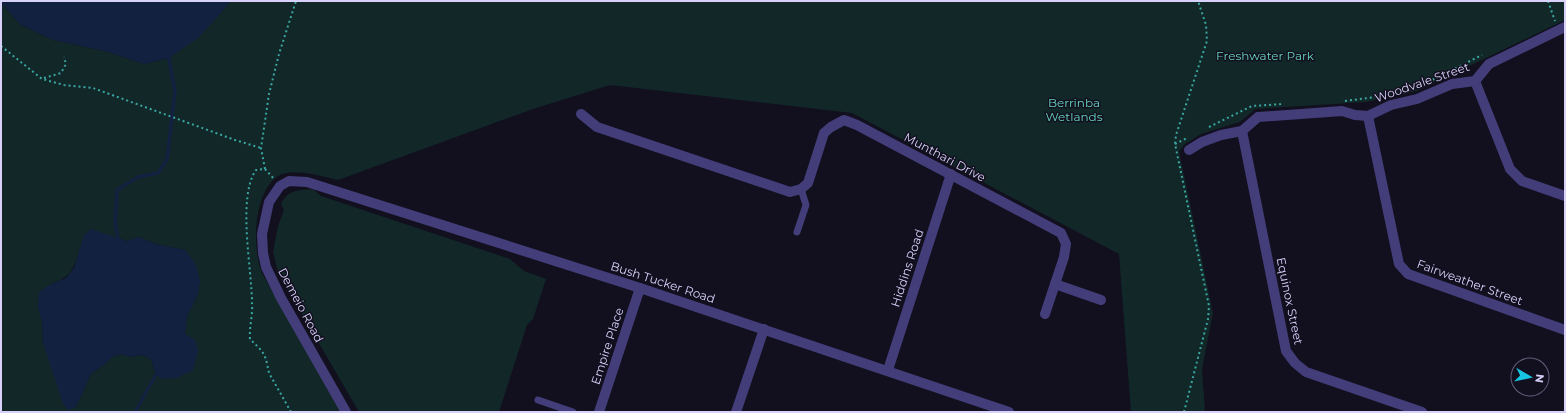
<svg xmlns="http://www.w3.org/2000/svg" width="1566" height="413" font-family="Montserrat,sans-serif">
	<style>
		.green { fill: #122828; fill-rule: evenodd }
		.water { fill: #122140 }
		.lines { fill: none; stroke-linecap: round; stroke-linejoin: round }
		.stream { stroke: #122140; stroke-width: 3.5 }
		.path { stroke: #3aa6a4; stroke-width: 2; stroke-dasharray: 2 3; stroke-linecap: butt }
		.service { stroke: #433e79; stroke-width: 7 }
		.minor { stroke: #433e79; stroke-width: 10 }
		.labels { text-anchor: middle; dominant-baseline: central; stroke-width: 3; stroke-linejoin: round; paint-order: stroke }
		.park-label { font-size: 12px; fill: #65d2bc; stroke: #120f1f }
		.street-label { font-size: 12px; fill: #d8d1fa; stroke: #120f1f }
	</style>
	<rect width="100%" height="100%" fill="#120f1f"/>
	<g class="green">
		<path d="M229 1H1565V20L1417 91 1366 102 1255 109 1240 122 1201 134 1185 144 1179 151 1213 313 1202 369 1205 412H1131L1119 254 852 113 610 85 533 109 338 180C323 176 291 167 278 176 253 193 252 248 262 273L341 412H1V3L21 25 53 40 105 51 144 64 169 58 197 38 228 5ZM109 236 128 241 139 237 156 244 185 250 198 295 187 316 185 334 156 375 151 359 142 355 130 357 121 354 112 357 105 364 91 374 76 407 43 343 42 322 51 284C69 277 72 273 78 255Z"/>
		<path d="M313 189 321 196 510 259 524 271 546 279 533 319 527 325 499 412H359L278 273 273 252 278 226 284 210 281 204C287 190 299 190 313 189Z"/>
	</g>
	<g class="water">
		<polygon points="1,1 229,1 228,5 198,38 169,58 144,64 105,51 53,40 21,25 1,3"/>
		<polygon points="91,229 127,241 139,237 156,244 185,250 195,263 200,280 198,295 187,316 185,334 195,340 198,351 193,370 177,378 162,379 156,375 151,359 142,355 130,357 121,354 112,357 105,364 91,374 76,407 68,410 63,404 43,343 42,322 38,307 39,292 51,284 66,278 74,268 84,235"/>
	</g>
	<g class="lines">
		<g class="stream">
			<polyline points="119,242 115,224 117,190 138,177 158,173 167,159 175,91 168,54"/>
			<polyline points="135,412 158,371"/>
		</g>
		<g class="path">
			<polyline points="1548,1 1555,21"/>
			<polyline points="1,46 42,79 64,85 93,88 235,140 261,148"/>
			<polyline points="44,78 61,73 66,64 64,57"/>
			<polyline points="1428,82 1482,55"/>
			<polyline points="1345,101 1383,96"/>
			<polyline points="1209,127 1252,106 1283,104"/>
			<polyline points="1175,144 1187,138"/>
			<polyline points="265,169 274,179"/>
			<path d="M291 412 269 373 266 359 262 351 250 339C249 327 253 315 252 303 252 270 237 197 256 170L265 169 261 148 269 94 279 54 296 1"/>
			<polyline points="1184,412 1208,319 1209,306 1175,144 1176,135 1207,41 1206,25 1198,1"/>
		</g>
		<g class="service">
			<polyline points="797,232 806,205 801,189"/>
			<polyline points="538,400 573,412"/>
		</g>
		<g class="minor">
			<polyline points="1475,81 1510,169 1522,181 1565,196"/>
			<polyline points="581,114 597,127 790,192 801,189 808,183 824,133 831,127 844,120 857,125 1061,233 1066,244 1064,257 1045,314"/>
			<polyline points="1368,116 1399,264 1408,274 1565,330"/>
			<polyline points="1242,131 1286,351 1295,363 1306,372 1422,412"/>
			<polyline points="1189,150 1202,142 1221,135 1242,131 1258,117 1342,111 1355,115 1368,116 1391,105 1417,99 1452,84 1475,81 1489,64 1565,27"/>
			<polyline points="1055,284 1101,300"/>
			<polyline points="888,370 951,174"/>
			<polyline points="346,412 281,298 266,267 263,253 262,234 269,202 280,186 289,181 307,182 640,288 1009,412"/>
			<polyline points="599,412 640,288"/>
			<polyline points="736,412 764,329"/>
		</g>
	</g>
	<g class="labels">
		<g class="park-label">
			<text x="1265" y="55">Freshwater Park</text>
			<text x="1074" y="102">Berrinba<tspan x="1074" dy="14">Wetlands</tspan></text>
		</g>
		<g class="street-label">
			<text transform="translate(1422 82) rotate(-19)">Woodvale Street</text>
			<text transform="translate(945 157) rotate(28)">Munthari Drive</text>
			<text transform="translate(907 268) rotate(-72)">Hiddins Road</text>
			<text transform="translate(663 282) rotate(18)">Bush Tucker Road</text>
			<text transform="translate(1470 282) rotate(20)">Fairweather Street</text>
			<text transform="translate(1290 301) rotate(78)">Equinox Street</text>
			<text transform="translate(301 305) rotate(62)">Demeio Road</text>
			<text transform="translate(607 346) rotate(-72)">Empire Place</text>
		</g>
	</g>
	<rect width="1566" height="413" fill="none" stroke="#d8d1fa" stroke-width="4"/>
	<g transform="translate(1530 377) rotate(99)"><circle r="19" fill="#120f1f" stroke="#615d77"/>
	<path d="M0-3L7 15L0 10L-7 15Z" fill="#17c4e1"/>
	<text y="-6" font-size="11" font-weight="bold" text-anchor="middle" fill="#d8d1fa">N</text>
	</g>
</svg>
